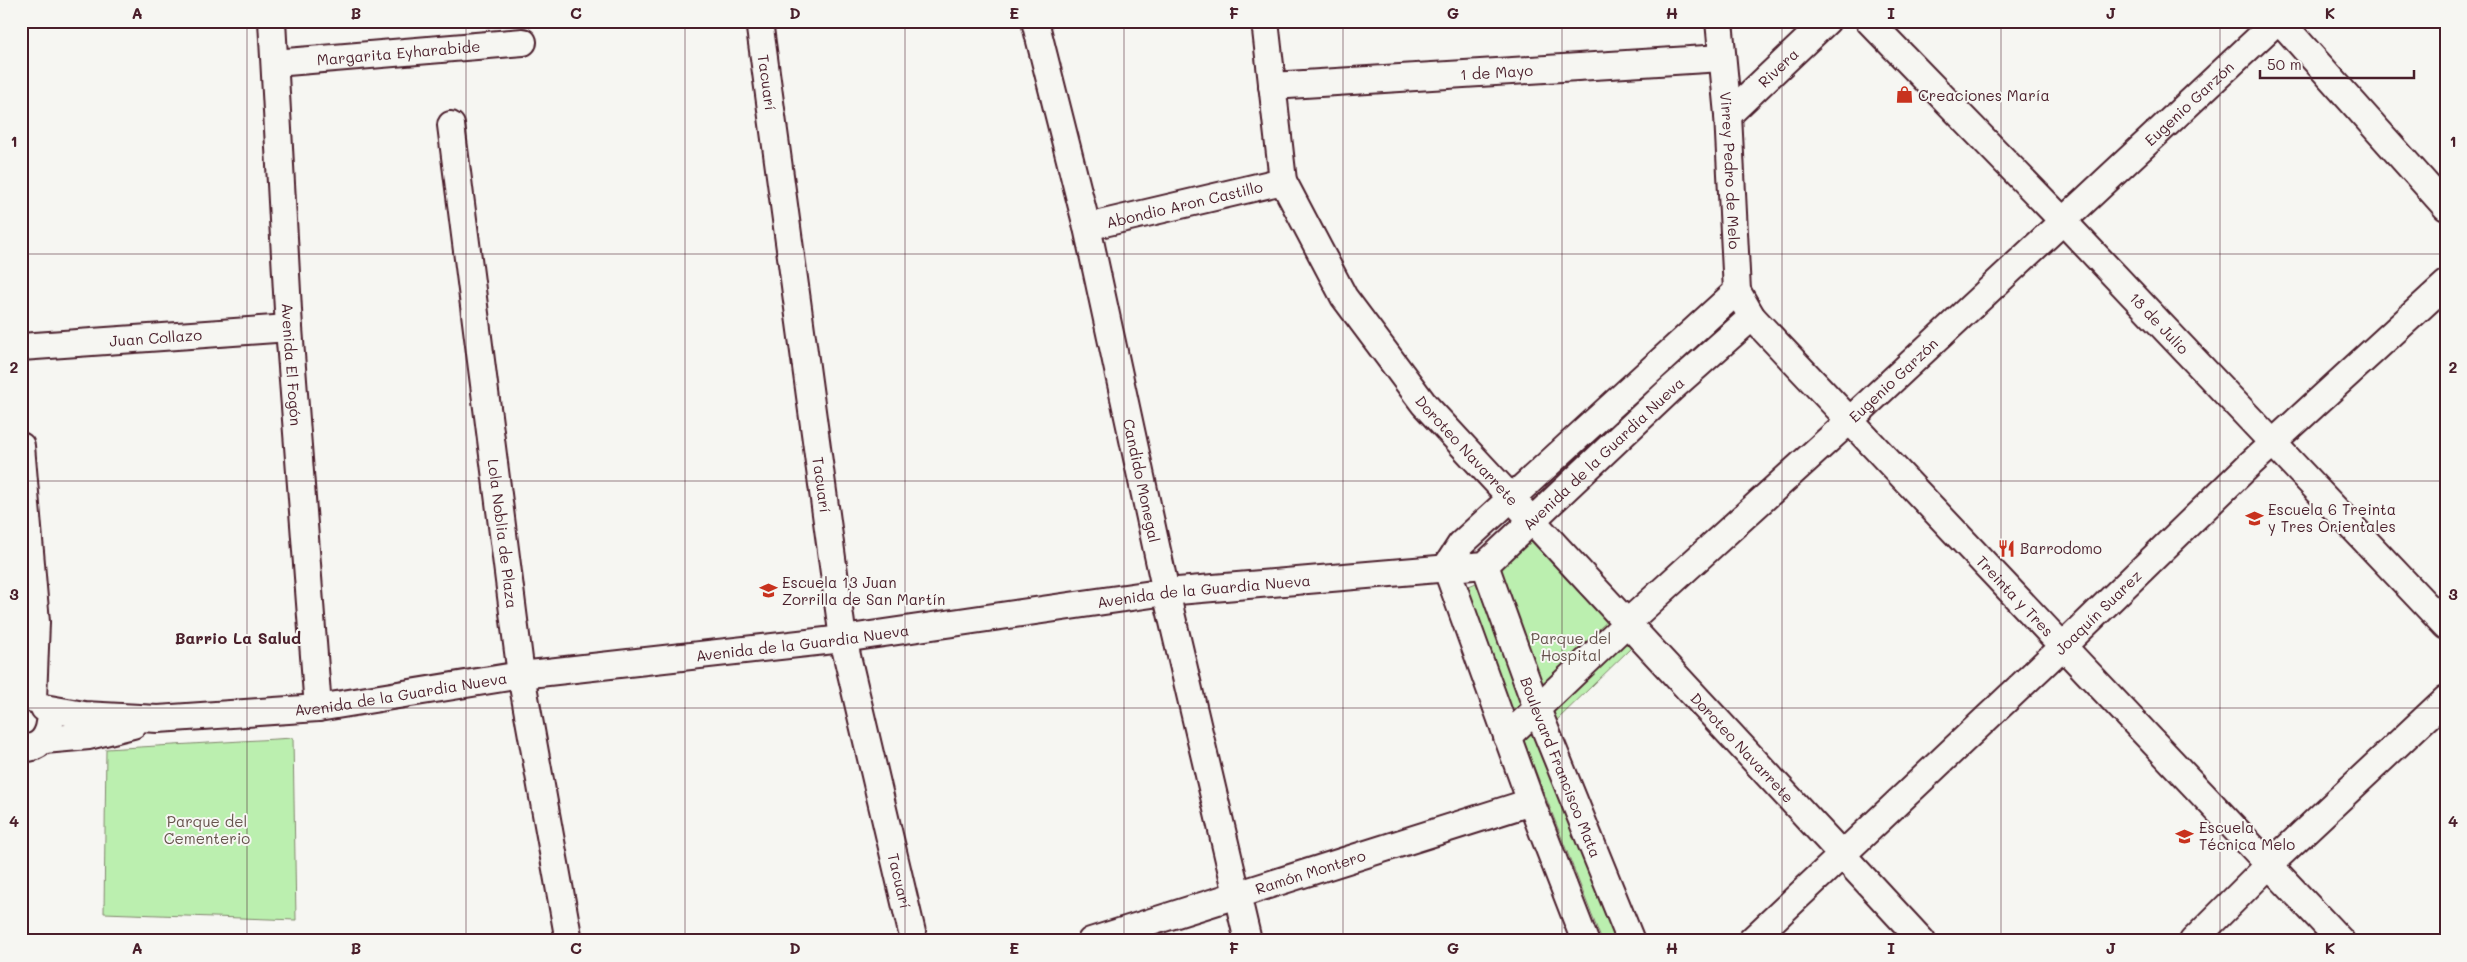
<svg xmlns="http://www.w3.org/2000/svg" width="2467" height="962" font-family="Mali,sans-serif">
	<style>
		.green { fill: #bbefaf; stroke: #82876d }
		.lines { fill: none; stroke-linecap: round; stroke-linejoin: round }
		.minor-casing { stroke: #4a1f2b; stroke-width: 30 }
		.minor { stroke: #f6f6f2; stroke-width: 26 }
		.grid { fill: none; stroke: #4a1f2b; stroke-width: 1; stroke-opacity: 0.55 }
		.labels { text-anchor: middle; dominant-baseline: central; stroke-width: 4; stroke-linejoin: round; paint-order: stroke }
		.street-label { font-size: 15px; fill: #4a1f2b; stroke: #f6f6f2 }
		.poi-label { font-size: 15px; fill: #4a1f2b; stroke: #f6f6f2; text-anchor: start }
		.park-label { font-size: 15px; fill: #66534c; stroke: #f6f6f2 }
		.neighbourhood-label { font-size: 16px; font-weight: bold; fill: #4a1f2b; stroke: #f6f6f2 }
		.neatline { fill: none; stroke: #4a1f2b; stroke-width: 2 }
		.grid-label { font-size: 16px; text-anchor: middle; font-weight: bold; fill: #4a1f2b }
	</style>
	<rect width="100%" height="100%" fill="#f6f6f2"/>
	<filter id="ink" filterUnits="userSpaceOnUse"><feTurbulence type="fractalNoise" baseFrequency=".02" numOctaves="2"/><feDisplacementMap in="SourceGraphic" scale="10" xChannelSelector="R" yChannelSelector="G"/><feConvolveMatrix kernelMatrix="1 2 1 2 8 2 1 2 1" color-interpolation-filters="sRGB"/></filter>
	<g filter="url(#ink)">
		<g class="green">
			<polygon points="1529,539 1631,648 1554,723 1497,569"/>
			<polygon points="1476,583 1616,941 1602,941 1464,588"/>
			<polygon points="293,738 296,920 104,913 106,749"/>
		</g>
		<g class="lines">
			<defs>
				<g id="minor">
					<path id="s1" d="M272 21 289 328 318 708"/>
					<path id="s2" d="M759 21 843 639 914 941"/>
					<path id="s3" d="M1035 21 1087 227 1166 592 1248 941"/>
					<path id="s4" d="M1265 21 1283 181 1344 297 1424 404 1922 941"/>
					<path id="s5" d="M1719 21 1728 115 1737 291 1752 317 2341 941"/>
					<path id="s6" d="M1869 21 2063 221 2446 626"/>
					<polyline points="2280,21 2446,207"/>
					<path id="s7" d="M275 63 523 42"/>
					<path id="s8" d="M1272 86 1722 58"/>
					<path id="s9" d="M1728 115 1827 21"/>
					<path id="s10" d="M451 125 521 675 569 941"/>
					<path id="s11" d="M1087 227 1283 181"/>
					<path id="s12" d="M21 347 289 328"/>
					<polyline points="21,446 36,622 33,699"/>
					<path id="s13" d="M1485 565 1537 709 1631 941"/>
					<polyline points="1446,567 1461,544 1737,291"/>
					<polyline points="1446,567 1531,802 1585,941"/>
					<path id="s14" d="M44 708 84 715 158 719 318 708 521 675 843 639 1166 592 1485 565 1671 389 1752 317"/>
					<path id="s15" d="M1507 737 1628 622 1849 421 2277 21"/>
					<polyline points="44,740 89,736 133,725"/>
					<path d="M21 748C38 750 48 738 50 723"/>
					<path id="s16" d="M1091 941 1531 802"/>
					<path id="s17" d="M1751 941 2062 647 2250 464 2446 284"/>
					<polyline points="2193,941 2269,865 2446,699"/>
				</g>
			</defs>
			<use href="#minor" class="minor-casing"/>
			<use href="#minor" class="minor"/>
		</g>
	</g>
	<path class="grid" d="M247 21V941M466 21V941M685 21V941M905 21V941M1124 21V941M1343 21V941M1562 21V941M1782 21V941M2001 21V941M2220 21V941M21 254H2446M21 481H2446M21 708H2446"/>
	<defs>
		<symbol id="shop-bare" viewBox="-9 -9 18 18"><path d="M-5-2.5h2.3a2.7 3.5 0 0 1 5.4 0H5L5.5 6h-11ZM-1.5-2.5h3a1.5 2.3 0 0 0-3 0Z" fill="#c8321e" stroke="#f6f6f2" stroke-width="2.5" paint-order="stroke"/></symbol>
		<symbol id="school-bare" viewBox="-9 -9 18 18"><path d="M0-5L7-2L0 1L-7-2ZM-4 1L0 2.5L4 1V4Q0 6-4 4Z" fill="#c8321e" stroke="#f6f6f2" stroke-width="2.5" paint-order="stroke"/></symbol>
		<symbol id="restaurant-bare" viewBox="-9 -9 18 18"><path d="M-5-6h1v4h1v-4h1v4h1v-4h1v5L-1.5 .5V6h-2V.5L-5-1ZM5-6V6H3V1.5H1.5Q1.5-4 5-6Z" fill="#c8321e" stroke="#f6f6f2" stroke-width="2.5" paint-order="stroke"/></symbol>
	</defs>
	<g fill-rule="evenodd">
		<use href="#shop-bare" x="1892" y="82" width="25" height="25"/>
		<use href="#school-bare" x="2242" y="506" width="25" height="25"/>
		<use href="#restaurant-bare" x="1994" y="536" width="25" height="25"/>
		<use href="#school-bare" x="756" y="578" width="25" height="25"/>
		<use href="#school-bare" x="2172" y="824" width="25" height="25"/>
	</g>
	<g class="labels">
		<g class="street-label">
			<text stroke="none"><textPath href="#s7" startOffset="124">Margarita Eyharabide</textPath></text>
			<text stroke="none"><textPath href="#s9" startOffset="69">Rivera</textPath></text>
			<text stroke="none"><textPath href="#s8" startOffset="225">1 de Mayo</textPath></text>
			<text stroke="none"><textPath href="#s2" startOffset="62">Tacuarí</textPath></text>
			<text stroke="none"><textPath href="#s15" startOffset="931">Eugenio Garzón</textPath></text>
			<text stroke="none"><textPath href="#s5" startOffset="150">Virrey Pedro de Melo</textPath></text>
			<text stroke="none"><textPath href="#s11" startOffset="100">Abondio Aron Castillo</textPath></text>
			<text stroke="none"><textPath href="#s6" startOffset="419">18 de Julio</textPath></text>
			<text stroke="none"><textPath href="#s12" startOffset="135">Juan Collazo</textPath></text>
			<text stroke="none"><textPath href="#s1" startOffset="344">Avenida El Fogón</textPath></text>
			<text stroke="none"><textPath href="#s15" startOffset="526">Eugenio Garzón</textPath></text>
			<text stroke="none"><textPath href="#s4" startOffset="489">Doroteo Navarrete</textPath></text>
			<text stroke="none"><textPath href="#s14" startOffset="1614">Avenida de la Guardia Nueva</textPath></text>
			<text stroke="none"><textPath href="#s3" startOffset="472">Candido Monegal</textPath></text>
			<text stroke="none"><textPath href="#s2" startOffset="468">Tacuarí</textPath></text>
			<text stroke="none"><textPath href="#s10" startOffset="412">Lola Noblia de Plaza</textPath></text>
			<text stroke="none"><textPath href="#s14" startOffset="1169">Avenida de la Guardia Nueva</textPath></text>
			<text stroke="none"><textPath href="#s5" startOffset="684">Treinta y Tres</textPath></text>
			<text stroke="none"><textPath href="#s17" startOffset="478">Joaquín Suarez</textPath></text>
			<text stroke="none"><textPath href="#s14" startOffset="764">Avenida de la Guardia Nueva</textPath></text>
			<text stroke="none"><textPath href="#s14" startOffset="359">Avenida de la Guardia Nueva</textPath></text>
			<text stroke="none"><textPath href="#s4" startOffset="894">Doroteo Navarrete</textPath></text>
			<text stroke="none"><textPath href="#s13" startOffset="216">Boulevard Francisco Mata</textPath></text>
			<text stroke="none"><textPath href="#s16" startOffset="230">Ramón Montero</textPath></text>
			<text stroke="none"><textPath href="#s2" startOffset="872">Tacuarí</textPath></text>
		</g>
		<g class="poi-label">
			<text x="1918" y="95">Creaciones María</text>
			<text x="2268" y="509">Escuela 6 Treinta<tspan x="2268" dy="17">y Tres Orientales</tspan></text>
			<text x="2020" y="548">Barrodomo</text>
			<text x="782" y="582">Escuela 13 Juan<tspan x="782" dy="17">Zorrilla de San Martín</tspan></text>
			<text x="2199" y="827">Escuela<tspan x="2199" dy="17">Técnica Melo</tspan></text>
		</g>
		<g class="park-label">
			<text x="1571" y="638">Parque del<tspan x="1571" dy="17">Hospital</tspan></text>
			<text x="207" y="821">Parque del<tspan x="207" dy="17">Cementerio</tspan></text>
		</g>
		<g class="neighbourhood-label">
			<text x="238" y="637">Barrio La Salud</text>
		</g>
	</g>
	<rect width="2467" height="962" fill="none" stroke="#f6f6f2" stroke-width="55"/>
	<path d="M2260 70v8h154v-8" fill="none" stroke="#4a1f2b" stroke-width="2.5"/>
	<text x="2267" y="70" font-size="15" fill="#4a1f2b" stroke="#f6f6f2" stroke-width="4" paint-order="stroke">50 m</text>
	<rect x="28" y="28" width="2412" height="906" class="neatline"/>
	<g class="grid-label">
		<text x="137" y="19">A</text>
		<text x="356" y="19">B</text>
		<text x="576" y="19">C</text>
		<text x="795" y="19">D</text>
		<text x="1014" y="19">E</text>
		<text x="1234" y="19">F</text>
		<text x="1453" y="19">G</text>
		<text x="1672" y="19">H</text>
		<text x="1891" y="19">I</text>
		<text x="2111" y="19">J</text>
		<text x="2330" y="19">K</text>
		<text x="14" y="147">1</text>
		<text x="2453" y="147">1</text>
		<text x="14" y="373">2</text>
		<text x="2453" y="373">2</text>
		<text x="14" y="600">3</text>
		<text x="2453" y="600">3</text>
		<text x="14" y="827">4</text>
		<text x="2453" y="827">4</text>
		<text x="137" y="954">A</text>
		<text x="356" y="954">B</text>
		<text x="576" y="954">C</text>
		<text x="795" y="954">D</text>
		<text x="1014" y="954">E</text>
		<text x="1234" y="954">F</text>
		<text x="1453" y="954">G</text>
		<text x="1672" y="954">H</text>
		<text x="1891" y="954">I</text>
		<text x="2111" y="954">J</text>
		<text x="2330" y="954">K</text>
	</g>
</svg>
